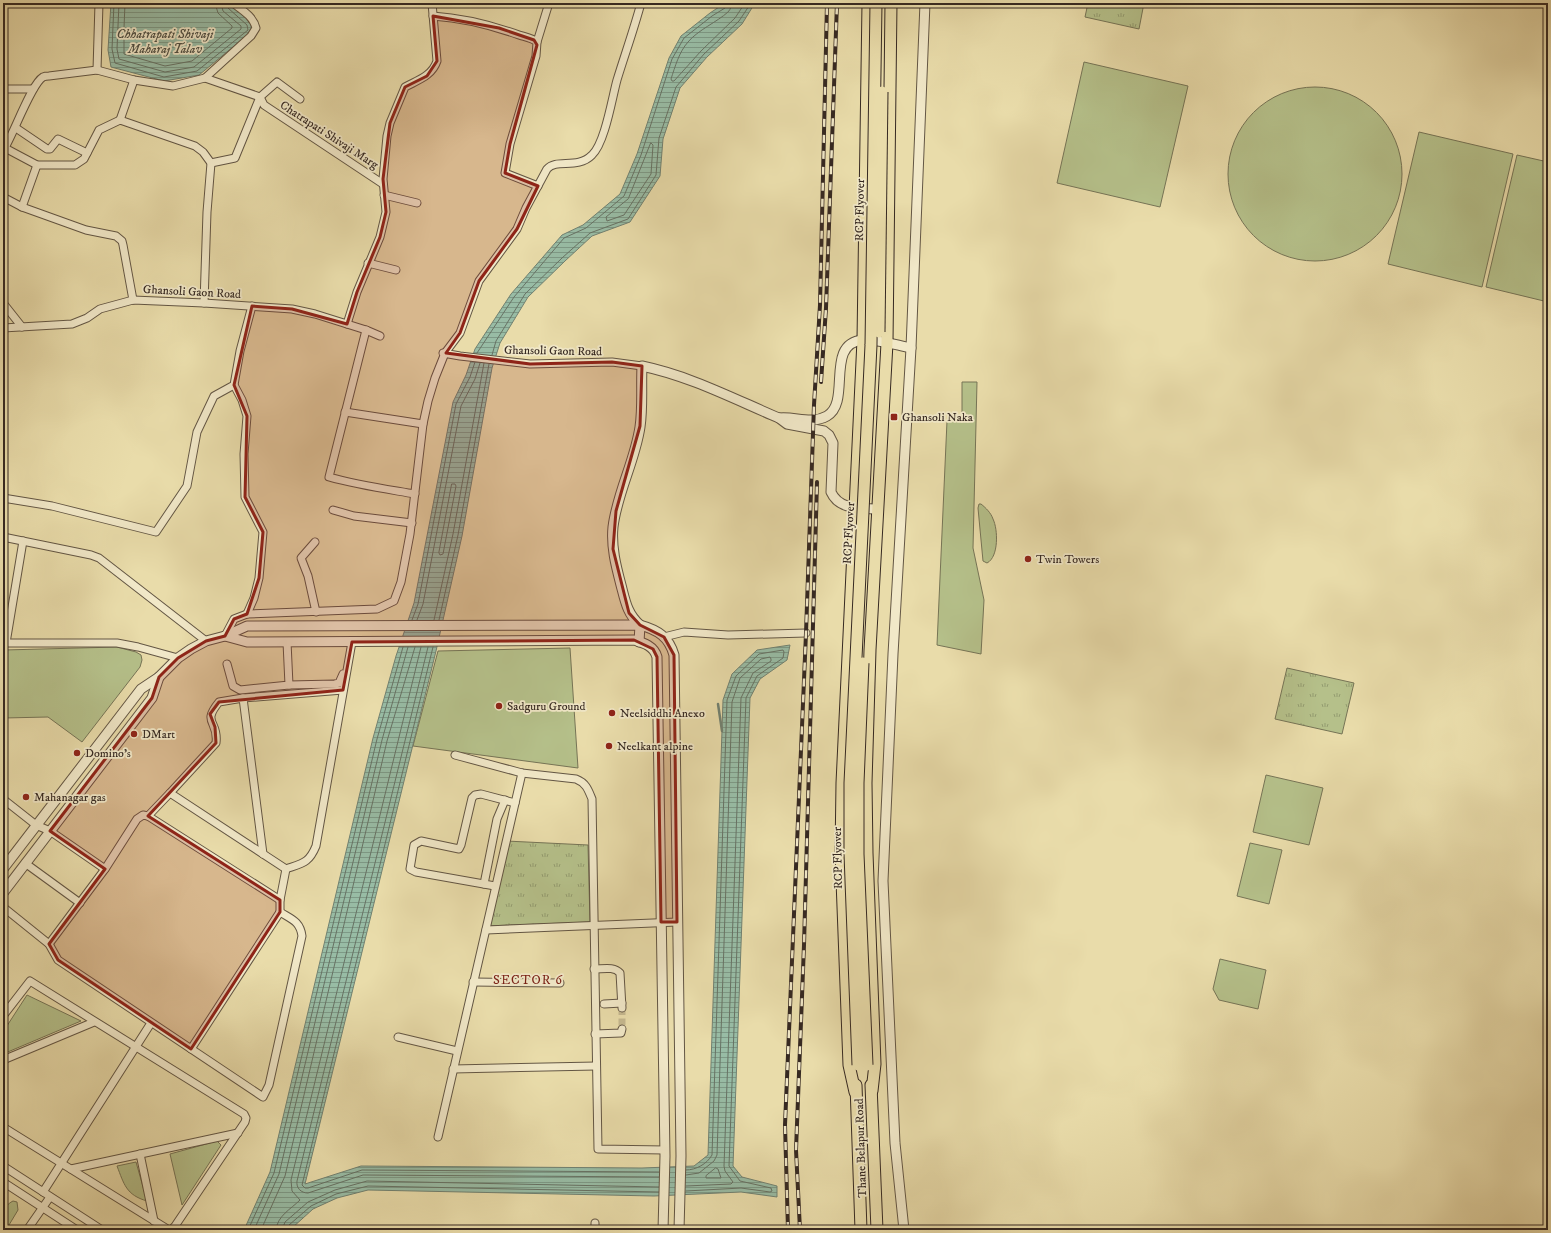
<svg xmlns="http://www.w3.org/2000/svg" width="1551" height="1233" font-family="'IM FELL DW Pica',serif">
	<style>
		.green { fill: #b5c08a; stroke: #767456 }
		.park { fill: url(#park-tufts); stroke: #767456 }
		.water { fill: url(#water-rules); stroke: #718171 }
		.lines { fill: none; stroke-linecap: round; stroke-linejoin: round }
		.shore { stroke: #677264; stroke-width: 1 }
		.stream { stroke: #718171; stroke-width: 2.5 }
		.minor-tunnel { stroke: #c5b88f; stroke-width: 7; stroke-dasharray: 7 3.5; stroke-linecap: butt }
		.minor-casing { stroke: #635644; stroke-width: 9 }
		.tertiary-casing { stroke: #635644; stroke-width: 11 }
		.primary-casing { stroke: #362922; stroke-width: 13 }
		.minor { stroke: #f1e8c8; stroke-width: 7 }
		.tertiary { stroke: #f1e8c8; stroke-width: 9 }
		.primary { stroke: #e9dcaa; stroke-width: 11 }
		.rail-casing { stroke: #362922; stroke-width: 4 }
		.rail { stroke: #f1e8c8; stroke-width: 2.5; stroke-dasharray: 8; stroke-linecap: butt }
		.primary-bridge-casing { stroke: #362922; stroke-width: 13; stroke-linecap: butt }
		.primary-bridge { stroke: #e9dcaa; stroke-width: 11 }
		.marked { fill: #8f2418; fill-opacity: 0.2; stroke: #8f2418; stroke-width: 3; stroke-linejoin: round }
		.poi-dot { fill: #8f2418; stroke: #f1e8c8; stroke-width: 1.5 }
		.labels { text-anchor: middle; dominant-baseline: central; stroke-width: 3.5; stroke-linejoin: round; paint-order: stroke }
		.street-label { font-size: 12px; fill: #362922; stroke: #f1e8c8 }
		.poi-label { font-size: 12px; fill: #362922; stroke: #f1e8c8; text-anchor: start }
		.water-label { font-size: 13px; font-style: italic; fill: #4e4e43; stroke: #f1e8c8 }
		.neighbourhood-label { font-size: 13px; letter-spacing: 1px; fill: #7a1f14; stroke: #f1e8c8 }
	</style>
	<defs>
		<pattern id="park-tufts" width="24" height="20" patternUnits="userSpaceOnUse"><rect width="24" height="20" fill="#b5c08a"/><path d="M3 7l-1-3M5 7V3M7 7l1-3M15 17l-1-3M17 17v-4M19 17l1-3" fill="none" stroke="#949c70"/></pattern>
		<pattern id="water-rules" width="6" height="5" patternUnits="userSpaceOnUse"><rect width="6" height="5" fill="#98bca5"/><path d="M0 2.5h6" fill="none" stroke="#7d9986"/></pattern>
	</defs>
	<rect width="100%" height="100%" fill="#e9dcaa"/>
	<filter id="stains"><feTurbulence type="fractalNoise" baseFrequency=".005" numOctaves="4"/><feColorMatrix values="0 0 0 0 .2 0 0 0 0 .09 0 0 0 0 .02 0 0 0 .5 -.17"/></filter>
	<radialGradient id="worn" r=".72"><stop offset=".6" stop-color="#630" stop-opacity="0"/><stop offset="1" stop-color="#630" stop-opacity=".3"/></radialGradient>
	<g class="green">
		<polygon points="1084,62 1188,86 1160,207 1057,183"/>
		<circle cx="1315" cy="174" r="87"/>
		<polygon points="1419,132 1513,154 1482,287 1388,264"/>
		<polygon points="1517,155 1548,162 1548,302 1486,287"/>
		<polygon points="962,382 977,382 973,548 984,600 981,654 937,645 947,421 962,419"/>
		<path d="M979 504H981C986 508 991 513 993 519 998 529 999 557 987 563L983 561 978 508Z"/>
		<polygon points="117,647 136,652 141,655 142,660 140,667 82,742 48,717 4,718 4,650"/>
		<polygon points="570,648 578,768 413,746 438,651"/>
		<polygon points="1266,775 1323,788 1309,845 1253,832"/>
		<polygon points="1250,843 1282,850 1269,904 1237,896"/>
		<polygon points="1220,959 1266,970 1258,1009 1219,1000 1213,989"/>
		<polygon points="27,995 81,1021 3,1054 3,1032"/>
		<polygon points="217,1141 221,1145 182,1205 170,1154"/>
		<path d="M136 1162 147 1201C126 1195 124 1184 117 1166Z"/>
		<path d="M13 1201 17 1202 18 1210 6 1230H3C3 1219 1 1207 13 1201Z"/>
	</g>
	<g class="park">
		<polygon points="1088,3 1144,3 1139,29 1085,17"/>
		<polygon points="1287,668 1354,683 1342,734 1275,719"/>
		<polygon points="506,841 588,845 590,922 486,926"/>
	</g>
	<g class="water">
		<polygon points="111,3 228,3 251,22 253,28 251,32 199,75 164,81 111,67 108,50"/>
		<polygon points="725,3 755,3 742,24 707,57 680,88 663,139 660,176 630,222 592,236 565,261 528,297 500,343 492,368 462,536 436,651 305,1184 361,1166 642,1168 694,1166 708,1155 723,700 732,674 757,650 790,645 787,660 760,679 750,698 733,1166 742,1177 777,1186 777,1197 741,1192 654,1196 368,1190 337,1198 313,1209 292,1228 291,1230 244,1230 270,1172 373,738 396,656 414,603 453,402 466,375 475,349 511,294 562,235 583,225 620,194 637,154 669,58 681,36 710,13"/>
	</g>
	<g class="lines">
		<g class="shore">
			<polyline points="114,3 112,49 115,63 164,77 197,71 248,30 247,25 228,8 226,3"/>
			<polyline points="119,3 117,49 119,59 165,72 194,67 241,29 241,26 223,11 221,3"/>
			<polyline points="125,3 124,28 124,54 165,66 192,61 232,28 232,26 218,13 215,3"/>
			<path d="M732 3C731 6 731 9 728 12 717 22 698 30 688 42 679 52 675 67 671 79L672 81H674L701 51 735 18 745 3"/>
			<polygon points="651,143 653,145 651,174 624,215 607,221 606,217 628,199"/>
			<polyline points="477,353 514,297 564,238 586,228 624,196 641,155 672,59 684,38 712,16 725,8 727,3"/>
			<polyline points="492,355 496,341 525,294 562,258 590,233 628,219 656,175 659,138 676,87 704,54 739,21 751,3"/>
			<polygon points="452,484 455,484 456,486 443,554 440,555 439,553"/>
			<polyline points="412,620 418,604 456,404 470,377 475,362"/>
			<polyline points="417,620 423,604 461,406 475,379 480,363"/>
			<polyline points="434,620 453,534 484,363"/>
			<polyline points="439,620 458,535 489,364"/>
			<path d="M428 647 297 1181C296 1188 301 1193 308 1193L363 1175 659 1177"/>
			<polyline points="433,647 302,1185 305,1188 308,1188 362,1170 659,1172"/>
			<polygon points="716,1168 718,1169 721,1178 706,1178 706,1176"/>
			<polyline points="686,1186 731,1184 733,1182 725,1171 724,1166 741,698 753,673 771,661 771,659 770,657 761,659 740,678 732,702 717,1155 714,1161 699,1173 686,1175"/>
			<path d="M686 1191 741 1188 770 1192 772 1191 771 1188 740 1181 729 1166 746 698 757 676 783 658 784 652 783 650 759 654 736 676 727 700 712 1155C707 1164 696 1170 686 1170"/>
			<polyline points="248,1230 274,1173 377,739 403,647"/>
			<polyline points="254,1230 279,1174 382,740 408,647"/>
			<polyline points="261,1230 285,1176 387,741 415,647"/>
			<path d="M276 1230C277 1216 291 1209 300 1200L292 1191 291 1180 421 647"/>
			<polyline points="282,1230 285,1222 308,1202 335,1190 367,1181 659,1187"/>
			<polyline points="287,1230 289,1225 311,1206 336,1194 368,1186 659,1192"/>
		</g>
		<polyline class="stream" points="718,704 722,731"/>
		<polyline class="minor-tunnel" points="622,1008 622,1029"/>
		<defs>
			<g id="minor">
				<path d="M433 16C463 18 491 25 519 35 525 37 532 38 537 42L536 56 510 144 505 173 538 186"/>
				<polyline points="537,42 549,3"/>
				<polyline points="97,70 99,3"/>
				<path d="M205 78 251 36 256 28C253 16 242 10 233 3"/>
				<polyline points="3,89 33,89"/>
				<polyline points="120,120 134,80"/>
				<polyline points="16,128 47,149 50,149 58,139 87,153"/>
				<polyline points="5,148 37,165 75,165 84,159 99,130 120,120 195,146 203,152 211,163 207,212 204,303"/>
				<path d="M3 151C13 136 31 84 43 77 45 76 47 76 49 76L97 70 134 80 173 86 205 78 260 97 277 82 300 99"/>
				<polyline points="211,163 235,158 260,97 264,105 383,184"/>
				<polyline points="384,195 417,203"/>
				<polyline points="3,197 22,207 86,230 116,236 122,241 123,245 133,300"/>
				<polyline points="22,207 37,165"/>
				<polyline points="368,263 396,270"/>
				<polyline points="3,303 22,327"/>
				<path d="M347 324 357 292 380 237 386 212 383 179 387 136 390 123 405 87C418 80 432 76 437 61L432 3"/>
				<polyline points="3,328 72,324 87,318 100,309 133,300 204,303 292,309 315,314 366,330 380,336"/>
				<path d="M366 330 329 477C357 485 386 489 415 494"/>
				<polyline points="443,353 460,356 530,364 612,362 642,366"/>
				<polyline points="234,385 242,400 247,416 244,454 245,497 263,532 259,578 254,598 247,614"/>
				<polyline points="345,412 423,424"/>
				<polyline points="3,498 52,506 156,532 187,486 197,432 214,396 234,385 240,351 252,306"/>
				<polyline points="333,510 354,516 412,523"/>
				<polyline points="3,537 91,555 99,558 206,641"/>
				<polyline points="315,542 301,558 308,576 316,612"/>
				<path d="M225 636 234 619 247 614 377 609 394 601 401 582 410 534 423 424 428 401 435 378 445 353 460 333 479 281 517 229 526 208 547 169C557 158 577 170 592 155 605 143 612 98 617 80 625 54 634 29 641 3"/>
				<polyline points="664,637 684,632 728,635 806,633"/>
				<polyline points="3,643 117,643 138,647 178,658"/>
				<polyline points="6,643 23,541"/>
				<polyline points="227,664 233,686 240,690 289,685 287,642"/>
				<polyline points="289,685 335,684 339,683 343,674"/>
				<polyline points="243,698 263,854"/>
				<path d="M455 755 522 773 576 779C586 783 588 789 592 799L598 1149 665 1150"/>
				<path d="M170 793 216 743C219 720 201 724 219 702L243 698 343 690"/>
				<polyline points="3,799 36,825 50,831 105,869"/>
				<polyline points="148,816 170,793 286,869"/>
				<polyline points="25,863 80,903"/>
				<path d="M286 869C303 863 309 863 316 846L352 642"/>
				<polyline points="484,884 497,819 505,800"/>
				<polyline points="495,886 416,872 410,869 414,845 421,841 459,849 461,845 472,798 475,795 481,794 515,803"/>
				<path d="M3 907 49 944 58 960 263 1097 269 1085 302 936C300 921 291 919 280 912"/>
				<polyline points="486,930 677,922"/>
				<polyline points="49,944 105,869 137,819 143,815 148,816 280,900"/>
				<path d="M594 969C603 969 614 966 620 973L622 1008"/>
				<polyline points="473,982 560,983"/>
				<polyline points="604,1004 622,1003"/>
				<polyline points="3,1016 30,981 244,1114 246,1118 245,1122 175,1226 171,1230"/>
				<polyline points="595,1034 621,1033 622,1029"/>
				<polyline points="398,1037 457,1051"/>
				<polyline points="191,1049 280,912 280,900 286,869"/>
				<polyline points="3,1060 94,1022"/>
				<polyline points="453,1069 596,1066"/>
				<polyline points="3,1127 169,1230"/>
				<polyline points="438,1137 522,773"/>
				<polyline points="140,1154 154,1221"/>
				<polyline points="3,1166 102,1230"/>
				<polyline points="71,1169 238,1133"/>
				<polyline points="3,1182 77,1230"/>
				<polyline points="43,1192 151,1023"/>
				<polyline points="595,1223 595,1230"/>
				<polyline points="27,1230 50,1197"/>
			</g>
			<g id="tertiary">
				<path d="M779 418C795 416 811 425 827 416 852 402 824 343 863 340 878 339 896 345 911 348"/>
				<path d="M225 636 247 642 634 640C644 643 654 646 657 657L665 1156 663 1230"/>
				<path d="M639 642 640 625C627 614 625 600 621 585 616 566 611 547 613 527 617 493 635 461 640 427 643 407 641 386 642 366 690 376 734 399 779 418L787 424 824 431 829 435 833 443 831 492C839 510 860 508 877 509"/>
				<path d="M3 869 141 689 159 677 178 658 191 649 206 641 225 636 247 626 640 625C658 630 669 637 674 655L681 1156 679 1230"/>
				<polyline points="3,893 152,698 159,677"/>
				<polyline points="904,1230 895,1143 883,881 893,654 911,348 925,3"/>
			</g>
			<g id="primary">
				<polyline points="856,1085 861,1230"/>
				<polyline points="871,1085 877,1230"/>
				<polyline points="872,1091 875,1064 867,853 866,783 870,650 887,343 891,3"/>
				<polyline points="855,1092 849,1065 841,854 842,783 863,340 868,3"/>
			</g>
		</defs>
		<use href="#minor" class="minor-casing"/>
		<use href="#tertiary" class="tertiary-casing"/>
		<use href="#primary" class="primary-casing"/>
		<use href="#minor" class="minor"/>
		<use href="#tertiary" class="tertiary"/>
		<use href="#primary" class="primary"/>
		<defs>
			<g id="rail">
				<polyline points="821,382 826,308 837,3"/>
				<polyline points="788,1230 785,1125 806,633 814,405 820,305 827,3"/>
				<polyline points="800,1230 796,1150 804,945 817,482"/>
			</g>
		</defs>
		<use href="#rail" class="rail-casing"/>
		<use href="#rail" class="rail"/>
		<defs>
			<g id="primary-bridge">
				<polyline points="879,332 882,92"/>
				<polyline points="863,663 858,783 858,854 867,1065"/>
				<polyline points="858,1065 850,854 850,783 871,345 876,3"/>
			</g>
		</defs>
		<use href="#primary-bridge" class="primary-bridge-casing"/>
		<use href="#primary-bridge" class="primary-bridge"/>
	</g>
	<path class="marked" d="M433 16 499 28 534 40 537 45 510 144 505 173 538 186 517 229 479 281 460 333 446 353 530 364 612 362 642 366 640 426 616 511 613 549 629 613 640 625 664 637 674 655 677 922H661L657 657 653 649 634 640 352 642 343 690 219 702 210 714 215 727 216 743 148 816 280 900V912L191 1049 58 960 49 944 105 869 50 831 152 698 159 677 178 658 206 641 225 636 234 619 247 614 259 578 263 532 245 497 247 416 234 385 252 306 292 309 347 324 357 292 380 237 386 212 383 179 390 123 405 87 427 76 437 61Z"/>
	<g class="poi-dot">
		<rect x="890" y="413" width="8" height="8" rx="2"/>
		<circle cx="1028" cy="559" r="4"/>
		<circle cx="499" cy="706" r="4"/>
		<circle cx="612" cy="713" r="4"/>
		<circle cx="134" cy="734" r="4"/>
		<circle cx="609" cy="746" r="4"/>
		<circle cx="77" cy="753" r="4"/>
		<circle cx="26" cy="797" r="4"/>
	</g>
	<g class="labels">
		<g class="street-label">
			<text transform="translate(329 135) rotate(33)">Chatrapati Shivaji Marg</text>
			<text transform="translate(860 210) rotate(-89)">RCP Flyover</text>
			<text transform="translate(192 292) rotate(3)">Ghansoli Gaon Road</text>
			<text transform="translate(553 351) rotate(1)">Ghansoli Gaon Road</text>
			<text transform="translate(849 533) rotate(-87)">RCP Flyover</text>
			<text transform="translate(838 858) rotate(-91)">RCP Flyover</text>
			<text transform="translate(861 1148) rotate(-92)">Thane Belapur Road</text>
		</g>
		<g class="poi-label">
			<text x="902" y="417">Ghansoli Naka</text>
			<text x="1036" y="559">Twin Towers</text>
			<text x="507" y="706">Sadguru Ground</text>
			<text x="620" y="713">Neelsiddhi Anexo</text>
			<text x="142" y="734">DMart</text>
			<text x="617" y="746">Neelkant alpine</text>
			<text x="85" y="753">Domino's</text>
			<text x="34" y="797">Mahanagar gas</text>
		</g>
		<g class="water-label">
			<text x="165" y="34">Chhatrapati Shivaji<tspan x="165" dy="15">Maharaj Talav</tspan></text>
		</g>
		<g class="neighbourhood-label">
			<text x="528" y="980">SECTOR 6</text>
		</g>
	</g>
	<rect width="1551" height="1233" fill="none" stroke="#e9dcaa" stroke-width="16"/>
	<rect x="4" y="4" width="1543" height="1225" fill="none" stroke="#362922" stroke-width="2"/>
	<rect x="8" y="8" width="1535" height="1217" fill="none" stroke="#362922"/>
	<rect width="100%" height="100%" filter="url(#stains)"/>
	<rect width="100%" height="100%" fill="url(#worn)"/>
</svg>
